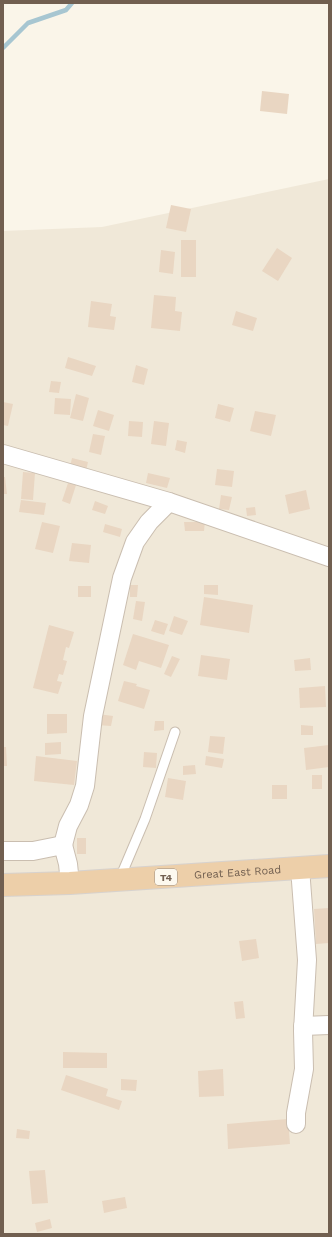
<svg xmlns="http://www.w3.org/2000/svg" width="332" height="1237" font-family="'Work Sans',sans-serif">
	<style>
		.residential { fill: #f0e8d8 }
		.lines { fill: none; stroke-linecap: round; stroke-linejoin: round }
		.stream { stroke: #a7c6d1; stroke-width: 4.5 }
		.building { fill: #e9d6c2 }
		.service-casing { stroke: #cabeb0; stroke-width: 11 }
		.minor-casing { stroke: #cabeb0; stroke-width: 20 }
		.trunk-casing { stroke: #d7d2ce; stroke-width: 24 }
		.service { stroke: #fff; stroke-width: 9 }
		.minor { stroke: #fff; stroke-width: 18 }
		.trunk { stroke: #edcfa9; stroke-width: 22 }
		.labels { text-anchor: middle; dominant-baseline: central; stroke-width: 4; stroke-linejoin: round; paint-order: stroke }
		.shield { fill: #fdf9ef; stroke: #9b8d80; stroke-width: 1 }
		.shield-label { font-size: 10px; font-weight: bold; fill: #715f50 }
		.street-label { font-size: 11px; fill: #715f50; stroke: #fdf9ef }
	</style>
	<rect width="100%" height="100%" fill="#faf5e9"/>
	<polygon class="residential" points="329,179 329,1234 3,1234 3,231 102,227"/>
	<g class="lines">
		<polyline class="stream" points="3,48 28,23 66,10 72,3"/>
	</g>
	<g class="building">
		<polygon points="262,91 289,94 287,114 260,111"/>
		<polygon points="171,205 191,209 186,232 166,228"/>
		<rect x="181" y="240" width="15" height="37"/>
		<polygon points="277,248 292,258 278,281 262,271"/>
		<polygon points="161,250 175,252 173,274 159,272"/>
		<polygon points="154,295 176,297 175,311 182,312 180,331 151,328"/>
		<polygon points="91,301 112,304 110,316 116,317 114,330 88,327"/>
		<polygon points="236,311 257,318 253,331 232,325"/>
		<polygon points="68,357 96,366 92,376 65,368"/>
		<polygon points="136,365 148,369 144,385 132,382"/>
		<polygon points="51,381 61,382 59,393 49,392"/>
		<polygon points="76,394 89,398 83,421 70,418"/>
		<polygon points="55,398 71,399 70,415 54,414"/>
		<polygon points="3,402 13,404 8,426 3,425"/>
		<polygon points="218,404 234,408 230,422 215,418"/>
		<polygon points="98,410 114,415 109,431 93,426"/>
		<polygon points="255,411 276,415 271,436 250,431"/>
		<polygon points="129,421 143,422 142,437 128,436"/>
		<polygon points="154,421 169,423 166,446 151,444"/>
		<polygon points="93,434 105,436 101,455 89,452"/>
		<polygon points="177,440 187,442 185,453 175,450"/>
		<polygon points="72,458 88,462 86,471 70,467"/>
		<polygon points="217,469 234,471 232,487 215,485"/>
		<polygon points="23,472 35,473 33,500 21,499"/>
		<polygon points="148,473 170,478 167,488 146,483"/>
		<polygon points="3,477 5,477 7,494 3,494"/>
		<polygon points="68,483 76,485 70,504 62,501"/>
		<polygon points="306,490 310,509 289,514 285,495"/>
		<polygon points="221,495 232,497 229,510 219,509"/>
		<polygon points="21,500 46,503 44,515 19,512"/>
		<polygon points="95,501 108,506 105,514 92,510"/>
		<polygon points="255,507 256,515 247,516 246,508"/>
		<polygon points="42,522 60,526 53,553 35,549"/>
		<polygon points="184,522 205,522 204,531 185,531"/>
		<polygon points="105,524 122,529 120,537 103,532"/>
		<polygon points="72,543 91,545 89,563 69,561"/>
		<polygon points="130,585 138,585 137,597 130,597"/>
		<polygon points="204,585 218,585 218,595 204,594"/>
		<rect x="78" y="586" width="13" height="11"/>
		<polygon points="204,597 253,605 249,633 200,625"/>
		<polygon points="136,601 145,602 142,621 133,619"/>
		<polygon points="174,616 188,621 182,635 169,631"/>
		<polygon points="155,620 168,624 164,635 151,631"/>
		<polygon points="49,625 74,632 69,648 66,647 63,660 67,661 63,675 59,674 57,681 62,682 58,694 33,688"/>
		<polygon points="133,634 169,645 161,668 139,661 136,670 123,665"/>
		<polygon points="201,655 230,659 227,680 198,676"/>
		<polygon points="172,656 180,659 171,677 164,674"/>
		<polygon points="310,658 311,670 295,671 294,660"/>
		<polygon points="124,681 137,684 136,686 150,690 144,709 118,701"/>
		<polygon points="325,686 326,707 300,708 299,688"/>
		<polygon points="47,714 67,714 67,733 47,734"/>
		<polygon points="98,714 113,716 111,726 97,725"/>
		<polygon points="155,721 164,721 164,730 154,731"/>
		<polygon points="301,725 313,726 313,735 301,735"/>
		<polygon points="210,736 225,737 223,754 208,752"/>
		<polygon points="61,742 61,754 45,755 45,743"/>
		<polygon points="329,745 329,767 306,770 304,748"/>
		<polygon points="3,747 6,747 7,766 3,766"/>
		<polygon points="144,752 157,753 156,768 143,767"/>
		<polygon points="36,756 77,761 74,785 34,781"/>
		<polygon points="206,756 224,759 222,768 205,765"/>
		<polygon points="195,765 196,774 183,775 183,766"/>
		<rect x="312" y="775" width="10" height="14"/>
		<polygon points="168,778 186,781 183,800 165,797"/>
		<rect x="272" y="785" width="15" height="14"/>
		<rect x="77" y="838" width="9" height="16"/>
		<polygon points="329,908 329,943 316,944 314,909"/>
		<polygon points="256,939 259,958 242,961 239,941"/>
		<polygon points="243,1001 245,1018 236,1019 234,1002"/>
		<polygon points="63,1052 107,1053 107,1068 63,1068"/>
		<polygon points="223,1069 224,1096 199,1097 198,1071"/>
		<polygon points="66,1075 108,1089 106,1096 122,1101 119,1110 61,1090"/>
		<polygon points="121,1079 137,1080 136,1091 121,1090"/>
		<polygon points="288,1119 290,1144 228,1149 227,1124"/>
		<polygon points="17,1129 30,1131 29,1139 16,1138"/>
		<polygon points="45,1170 48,1203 32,1204 29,1171"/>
		<polygon points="125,1197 127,1208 104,1213 102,1201"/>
		<polygon points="50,1219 52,1228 37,1232 35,1223"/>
	</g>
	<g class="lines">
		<defs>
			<polyline id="service" points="120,878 145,819 175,732"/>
			<g id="minor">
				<polyline points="3,454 169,502 329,557"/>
				<polyline points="63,845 68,826 79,805 85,786 93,716 122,578 135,542 149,522 169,502"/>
				<polyline points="3,851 33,851 63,845 68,864 70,883"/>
				<polyline points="303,1026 329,1025"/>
				<polyline points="296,1124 296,1113 304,1069 303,1031 307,960 300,868"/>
			</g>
			<g id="trunk">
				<path id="s1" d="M3 885 70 883 329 866"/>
			</g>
		</defs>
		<use href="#service" class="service-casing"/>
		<use href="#minor" class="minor-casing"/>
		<use href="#trunk" class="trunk-casing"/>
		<use href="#service" class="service"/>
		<use href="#minor" class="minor"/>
		<use href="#trunk" class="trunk"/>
	</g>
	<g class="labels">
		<rect class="shield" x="155" y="869" width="22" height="16" rx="3"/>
		<g class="shield-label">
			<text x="166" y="877">T4</text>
		</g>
		<g class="street-label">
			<text stroke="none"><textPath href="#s1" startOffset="235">Great East Road</textPath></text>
		</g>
	</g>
	<rect width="332" height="1237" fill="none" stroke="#715f50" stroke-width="8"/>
</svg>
